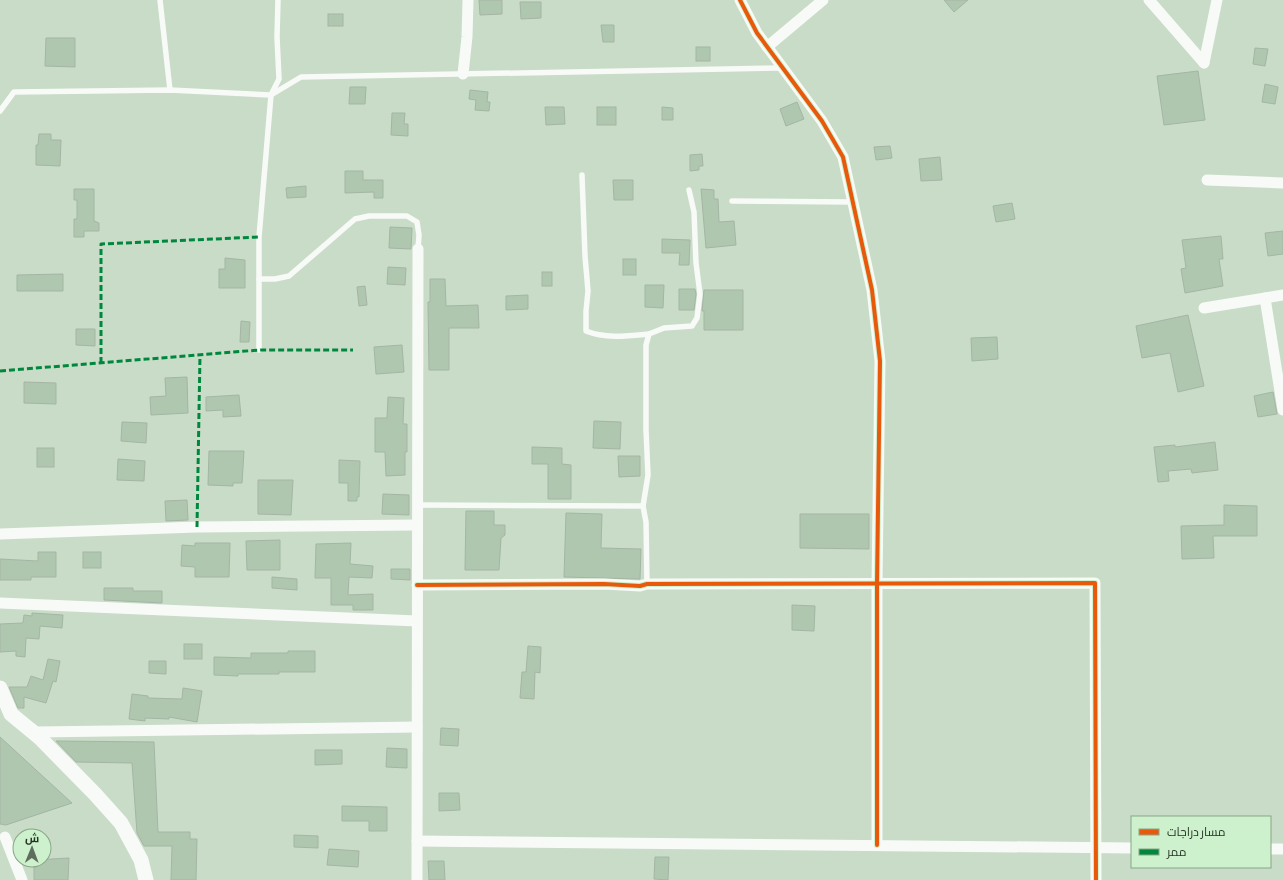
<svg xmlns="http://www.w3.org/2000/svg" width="1283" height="880" font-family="'Alegreya Sans',Cairo,sans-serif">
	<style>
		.building { fill: #b0c7af; stroke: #a5b5a4 }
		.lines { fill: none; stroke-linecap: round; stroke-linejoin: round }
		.lane { stroke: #f7faf7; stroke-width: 5.5 }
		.street { stroke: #f7faf7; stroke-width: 11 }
		.secondary { stroke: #f7faf7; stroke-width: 15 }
		.quiet { stroke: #00873e; stroke-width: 3; stroke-dasharray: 6 3; stroke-linecap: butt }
		.cycleway-casing { stroke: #cdf1cc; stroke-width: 6 }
		.cycleway { stroke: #e8590c; stroke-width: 4 }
	</style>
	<rect width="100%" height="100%" fill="#c8dcc7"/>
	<g class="building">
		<polygon points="479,0 502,0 502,14 480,15"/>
		<polygon points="944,0 968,0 954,12"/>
		<polygon points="520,2 541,2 541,18 521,19"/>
		<rect x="328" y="14" width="15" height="12"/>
		<polygon points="601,25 614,25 614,42 603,42"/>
		<polygon points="46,38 75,38 75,67 45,66"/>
		<rect x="696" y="47" width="14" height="14"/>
		<polygon points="1255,48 1268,49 1265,66 1253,64"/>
		<polygon points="1198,71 1205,120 1164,125 1157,76"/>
		<polygon points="1265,84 1278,87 1275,104 1262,102"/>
		<polygon points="350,87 366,87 365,104 349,104"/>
		<polygon points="470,90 488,92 487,102 490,102 489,111 475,110 476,100 469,99"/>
		<polygon points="797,102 804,119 786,126 780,109"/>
		<polygon points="545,107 564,107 565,124 546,125"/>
		<rect x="597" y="107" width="19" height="18"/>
		<polygon points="662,107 673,108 673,120 662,120"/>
		<polygon points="392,113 405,113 404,124 408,124 408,136 391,135"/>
		<polygon points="39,134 51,134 51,140 61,140 60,166 36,165 36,145 38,145"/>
		<polygon points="890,146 892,158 876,160 874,147"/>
		<polygon points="702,154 703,166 699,166 699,170 690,171 690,155"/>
		<polygon points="940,157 942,180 921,181 919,159"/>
		<polygon points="345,171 363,171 363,180 383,180 383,198 374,198 374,192 345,193"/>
		<polygon points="613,180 633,180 633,200 614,200"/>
		<polygon points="306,186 306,197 287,198 286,188"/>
		<polygon points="74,189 94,189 94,221 99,223 99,231 84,231 84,237 74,237 74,219 77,219 77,200 74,200"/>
		<polygon points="701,189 714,190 714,199 718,199 719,222 734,221 736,245 706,248"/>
		<polygon points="1012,203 1015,219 996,222 993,206"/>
		<polygon points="390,227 412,228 411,249 389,248"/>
		<polygon points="1283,231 1283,254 1268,256 1265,233"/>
		<polygon points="1221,236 1223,259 1219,259 1223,286 1185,293 1181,269 1186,268 1182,240"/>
		<polygon points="662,239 690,240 689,265 679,265 680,253 662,253"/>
		<polygon points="225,258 245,260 245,288 219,288 219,269 225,269"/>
		<rect x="623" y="259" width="13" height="16"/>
		<polygon points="388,267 406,268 405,285 387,284"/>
		<rect x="542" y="272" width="10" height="14"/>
		<polygon points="63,274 63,291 17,291 17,275"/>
		<polygon points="430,279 445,279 446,306 478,305 479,328 449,328 449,370 429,370 428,302 430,302"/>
		<polygon points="645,285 664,285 663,308 645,307"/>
		<polygon points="365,286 367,305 359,306 357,287"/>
		<polygon points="679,289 695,289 696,294 694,310 679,310"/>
		<polygon points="704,290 743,290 743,330 704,330 704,311 702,311"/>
		<polygon points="528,295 528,309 506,310 506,296"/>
		<polygon points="1188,315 1204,386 1178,392 1170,353 1142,358 1136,326"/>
		<polygon points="241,321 250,322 249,342 240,342"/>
		<polygon points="76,329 95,329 95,346 76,345"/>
		<polygon points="997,337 998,359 972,361 971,338"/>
		<polygon points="402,345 404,372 376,374 374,347"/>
		<polygon points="187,377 188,413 151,415 150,397 166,396 165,378"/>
		<polygon points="24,382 56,383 56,404 24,403"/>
		<polygon points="1273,392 1277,414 1258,417 1254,396"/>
		<polygon points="239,395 241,416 223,417 223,410 206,411 206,397"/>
		<polygon points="388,397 404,398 403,424 407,424 407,452 405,452 405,475 386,476 385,452 375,452 375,418 387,418"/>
		<polygon points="594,421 621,422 620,449 593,448"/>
		<polygon points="122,422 147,423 146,443 121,441"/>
		<polygon points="1215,442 1218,470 1192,473 1191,469 1168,471 1169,481 1158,482 1154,447 1175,445 1175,447"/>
		<polygon points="532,447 562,448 562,464 571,465 571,499 548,499 548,464 532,464"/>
		<rect x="37" y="448" width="17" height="19"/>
		<polygon points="209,451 244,451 242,483 233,483 233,486 208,485"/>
		<polygon points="618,456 640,456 640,476 619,477"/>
		<polygon points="118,459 145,461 144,481 117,480"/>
		<polygon points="339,460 360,461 359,497 357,497 357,501 348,501 348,483 339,483"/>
		<polygon points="258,480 293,480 291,515 258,514"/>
		<polygon points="383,494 409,495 409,515 382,514"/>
		<polygon points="187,500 188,520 166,521 165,501"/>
		<polygon points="1224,505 1257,506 1257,536 1213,536 1214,558 1182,559 1181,526 1224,525"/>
		<polygon points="466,511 494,511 494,525 505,525 505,535 501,538 499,570 465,570"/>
		<polygon points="566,513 602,514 601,548 641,549 640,579 564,577"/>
		<polygon points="800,514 869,514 869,549 800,548"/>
		<polygon points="280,540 280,570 247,570 246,541"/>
		<polygon points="195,543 230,543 229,577 195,577 195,567 181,566 182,545 195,546"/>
		<polygon points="351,543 350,564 373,566 372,578 349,577 348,595 373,594 373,610 353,610 353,605 331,605 331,578 315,578 316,544"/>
		<polygon points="38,552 56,552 56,577 31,577 31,580 0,580 0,559 38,561"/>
		<rect x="83" y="552" width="18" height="16"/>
		<polygon points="391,569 410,569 410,580 391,579"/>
		<polygon points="272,577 297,579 297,590 272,588"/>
		<polygon points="104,588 133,588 133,591 162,591 162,603 104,600"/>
		<polygon points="792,605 815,606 814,631 792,630"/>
		<polygon points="32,613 63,615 62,628 40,626 39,639 26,638 25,657 16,656 16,651 0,652 0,624 23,623 24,615 32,616"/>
		<rect x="184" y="644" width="18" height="15"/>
		<polygon points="528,646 541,647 540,673 535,672 534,699 520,698 522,672 526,672"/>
		<polygon points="288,651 315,651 315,672 279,672 279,674 238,674 238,676 214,675 214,657 251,658 251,653 288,653"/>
		<polygon points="48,659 60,661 56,682 53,681 46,703 24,697 24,708 18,708 9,687 27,687 31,676 43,680"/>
		<polygon points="149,661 166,661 166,674 149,673"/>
		<polygon points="183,688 202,691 197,722 169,717 169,719 145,718 145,721 129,719 132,694 148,696 148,698 182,699"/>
		<polygon points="441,728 459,729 458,746 440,745"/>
		<polygon points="0,737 72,803 6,825 0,824"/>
		<polygon points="56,741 154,742 158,832 190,832 190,839 197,839 196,880 171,880 172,846 144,846 137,833 132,763 76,762"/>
		<polygon points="387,748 407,749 407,768 386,767"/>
		<polygon points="315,750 342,750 342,764 315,765"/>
		<polygon points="439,793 459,793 460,810 439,811"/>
		<polygon points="342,806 387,807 387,831 369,831 369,821 342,821"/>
		<polygon points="294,835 318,836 318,848 294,847"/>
		<polygon points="329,849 359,851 358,867 327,865"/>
		<polygon points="655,857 669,857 668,880 654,879"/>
		<polygon points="69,858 68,880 34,880 34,860"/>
		<polygon points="428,861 444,861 445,880 429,880"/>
	</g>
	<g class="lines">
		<g class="lane">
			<polyline points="160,0 170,90"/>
			<polyline points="0,111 14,92 170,90 271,95 301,77 782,68"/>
			<path d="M582 175 585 256 588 291 586 311V331C606 339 628 336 649 334"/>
			<polyline points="732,201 853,202"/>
			<polyline points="259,279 275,279 289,276 355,219 369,216 407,216 417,222 419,235 418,249"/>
			<polyline points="259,350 259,237 271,95 279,79 277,37 278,0"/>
			<polyline points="417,505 643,506 646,522 647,584"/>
			<polyline points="643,506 648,475 646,430 646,345 649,334 664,328 692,326 697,318 700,294 696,263 694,212 689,190"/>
		</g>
		<g class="street">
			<polyline points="740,0 757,33 822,121 843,157 872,290 880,361 877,583 877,845"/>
			<polyline points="1149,0 1204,63"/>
			<polyline points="767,47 823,0"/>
			<polyline points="1204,63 1217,0"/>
			<polyline points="463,74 467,37 468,0"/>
			<polyline points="1207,180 1283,183"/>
			<polyline points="1265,298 1283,410"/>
			<polyline points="1204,308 1283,295"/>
			<polyline points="0,534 197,527 417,525"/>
			<polyline points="417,585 604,584 640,586 647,584 1095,583 1096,880"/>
			<polyline points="0,603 417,621"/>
			<polyline points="31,728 36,732 417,727"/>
			<polyline points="5,837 22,880"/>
			<polyline points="417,841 1132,848"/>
			<polyline points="1270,849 1283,849"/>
			<polyline points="417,880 418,249"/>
		</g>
		<polyline class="secondary" points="0,688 11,714 40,738 95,794 121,823 141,860 146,880"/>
		<g class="quiet">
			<polyline points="101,363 101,244 259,237"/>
			<polyline points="0,371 259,350 353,350"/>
			<polyline points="197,527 200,355"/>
		</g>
		<defs>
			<g id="cycleway">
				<polyline points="740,0 757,33 822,121 843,157 872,290 880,361 877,583 877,845"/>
				<polyline points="417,585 604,584 640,586 647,584 1095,583 1096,880"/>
			</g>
		</defs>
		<use href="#cycleway" class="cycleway-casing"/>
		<use href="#cycleway" class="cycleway"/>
	</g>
	<rect x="1131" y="816" width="140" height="52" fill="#cdf1cc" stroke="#8aa589"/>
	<rect x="1139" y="829" width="20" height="6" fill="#e8590c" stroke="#8aa589"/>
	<text x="1167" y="836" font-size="12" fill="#253324">مسار دراجات</text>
	<rect x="1139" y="849" width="20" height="6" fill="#00873e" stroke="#8aa589"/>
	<text x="1167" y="856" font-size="12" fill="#253324">ممر</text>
	<g transform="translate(32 848) rotate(1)"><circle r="19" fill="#cdf1cc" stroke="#8aa589"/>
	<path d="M0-3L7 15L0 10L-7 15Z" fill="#5e6e5d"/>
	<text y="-6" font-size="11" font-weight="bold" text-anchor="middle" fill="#253324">ش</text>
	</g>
</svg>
